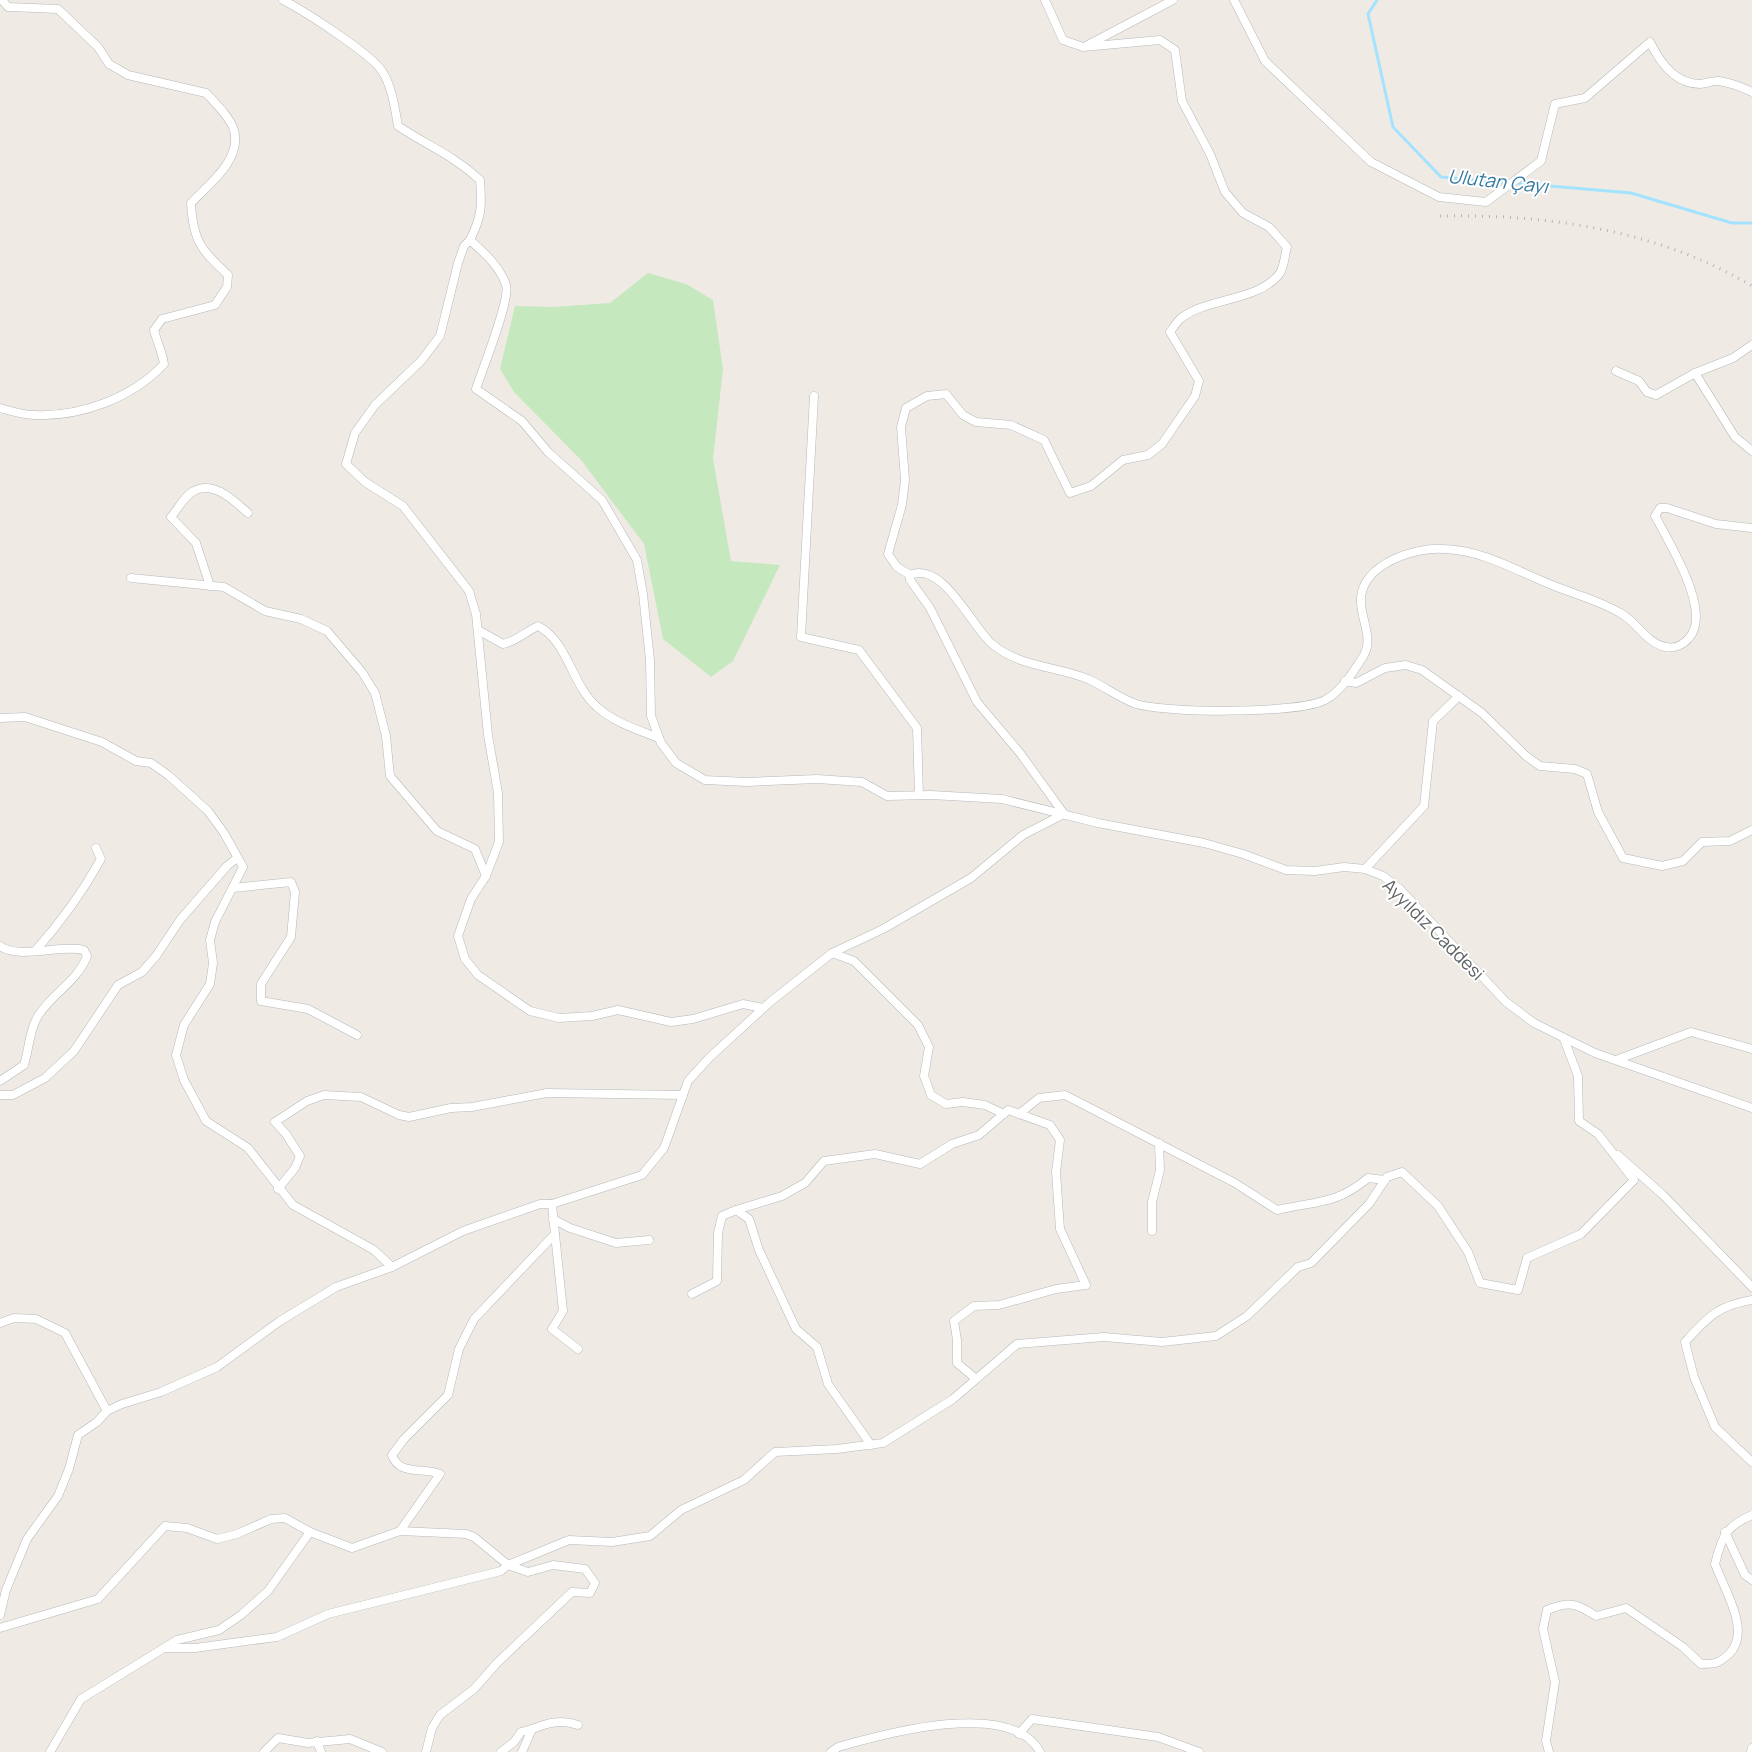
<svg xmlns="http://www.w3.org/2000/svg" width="1752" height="1752" font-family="Manrope,sans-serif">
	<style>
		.green { fill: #c5e8bf }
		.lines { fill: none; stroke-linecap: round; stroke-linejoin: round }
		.stream { stroke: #a4e3ff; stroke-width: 3 }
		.minor-casing { stroke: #b4b8bb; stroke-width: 9 }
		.minor { stroke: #fff; stroke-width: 8 }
		.rail { stroke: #b3b4b5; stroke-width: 3; stroke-dasharray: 1 6; stroke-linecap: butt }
		.labels { text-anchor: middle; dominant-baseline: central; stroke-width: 4; stroke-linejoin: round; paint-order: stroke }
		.street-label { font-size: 18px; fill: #5c6165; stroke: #fff }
		.water-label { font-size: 19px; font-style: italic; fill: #377ba3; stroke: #fff }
	</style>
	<rect width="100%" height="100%" fill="#efebe4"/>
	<polygon class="green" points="648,273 686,284 713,300 723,369 713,459 731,561 780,565 733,661 711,677 663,639 644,544 581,460 514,392 500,369 515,306 553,307 610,303"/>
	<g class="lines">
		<g class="stream">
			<polyline points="1377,0 1368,14 1393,127 1441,177 1508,183"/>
			<polyline points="1515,183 1631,193 1732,223 1752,223"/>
		</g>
		<defs>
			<g id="minor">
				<path d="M283 0C304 11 370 53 382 71 392 86 395 109 398 126 428 146 453 155 480 180 482 206 482 216 470 240"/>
				<path d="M1234 0 1265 61 1371 162 1439 197 1486 202 1541 161 1555 104 1585 98 1650 42C1660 63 1675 84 1700 84 1706 84 1713 80 1719 81 1730 83 1742 87 1752 92"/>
				<polyline points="1086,46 1173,0"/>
				<polyline points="1616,371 1639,381 1647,392 1656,395 1695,373 1733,358 1752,345"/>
				<polyline points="1695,373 1735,437 1752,451"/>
				<polyline points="814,396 801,637 859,650 917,728 919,795"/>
				<path d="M0 408C11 411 22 415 34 415 81 417 132 398 164 364 162 351 157 342 154 330L162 319 215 305 227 287 228 275C201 250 193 241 191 203 209 184 242 160 234 130 230 117 215 103 206 93L128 75 109 64 98 47 58 9 8 7 2 0"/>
				<path d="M910 575 897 567 888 554 902 505 905 480 901 427 906 408 927 396 946 394 963 415 976 422 1011 425 1044 440 1070 493 1091 486 1123 460 1148 455 1162 444 1195 396 1199 381 1170 332C1173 328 1176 323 1180 319 1206 297 1259 302 1280 273 1284 267 1285 254 1287 247L1269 227 1243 213 1225 192 1210 154 1182 101 1175 50 1160 40 1083 47 1063 40 1045 0"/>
				<polyline points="131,578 224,587 265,611 301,619 327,631 362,672 375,693 386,736 390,776 437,831 475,849 486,876"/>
				<path d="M210 586 196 543 171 517C177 510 184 497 192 492 213 479 233 500 248 513"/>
				<path d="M478 630 503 644C519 640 523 633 538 626 568 641 572 686 597 707 615 723 638 730 659 738"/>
				<polyline points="1345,681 1356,683 1385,668 1406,665 1422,670 1482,713 1526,756 1540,766 1575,769 1587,774 1598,812 1623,858 1662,866 1683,861 1702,842 1730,841 1752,830"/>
				<polyline points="0,718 25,717 102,742 136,761 151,763 168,775 208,811 224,833 243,867 215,922 210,940 213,963 210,984 184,1025 176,1055 184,1080 206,1121 248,1148 293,1205 374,1250 392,1267"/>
				<path d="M1064 814 1020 753 977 702 930 608 910 580V575C943 561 970 624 991 643 1018 667 1056 666 1088 679 1104 686 1119 698 1136 704 1166 713 1298 714 1325 700 1341 692 1354 671 1364 655 1374 637 1359 616 1361 597 1365 563 1415 547 1444 549 1484 550 1520 573 1557 587 1580 596 1601 601 1622 614 1637 623 1647 643 1665 647 1674 649 1683 645 1689 638 1712 613 1672 548 1659 523L1655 516 1660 508H1667L1716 524 1752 528"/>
				<polyline points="1365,869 1424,806 1433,721 1459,696"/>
				<polyline points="233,888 291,882 295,892 291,937 261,984 261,1001 308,1009 357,1035"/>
				<path d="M0 946C19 960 61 944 84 950L87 956C78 980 55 992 40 1013 30 1026 29 1049 24 1065L0 1081"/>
				<path d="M35 951C62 921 81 895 101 859L96 848"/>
				<polyline points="832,953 854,961 918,1025 929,1047 924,1076 931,1095 946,1104 963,1102 985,1105 1004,1114"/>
				<path d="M763 1008 743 1004 693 1019 671 1022 618 1010 592 1016 559 1018 530 1011 478 975 465 959 458 936 471 899 486 876 499 842 498 793 488 735 476 614 469 591 403 506 365 482 346 464 355 433 375 405 421 361 440 336 458 263 464 246 470 240C484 253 499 265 506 285 511 299 482 370 476 389L522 421 548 452 602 500 637 560 643 594 650 660 651 716 661 743 676 763 705 780 747 782 817 779 862 782 887 796 931 795 1002 799 1098 823 1204 843 1243 854 1286 870 1315 871 1344 867 1365 869 1383 876 1400 889 1506 1002 1534 1023 1595 1053 1752 1108"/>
				<polyline points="1616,1060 1691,1032 1752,1049"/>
				<polyline points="0,1095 13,1095 45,1078 74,1051 118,985 142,972 156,956 180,920 227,866 237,858"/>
				<path d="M1019 1114 1039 1098 1065 1095 1235 1183 1277 1210C1315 1201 1336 1205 1368 1178L1385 1180"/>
				<polyline points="1618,1155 1663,1195 1752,1287"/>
				<polyline points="278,1189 295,1168 300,1156 286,1134 275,1122 307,1101 324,1095 361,1097 399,1115 409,1117 451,1108 472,1107 547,1093 683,1095"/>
				<polyline points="736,1210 782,1196 805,1183 824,1161 875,1154 920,1164 952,1144 979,1135 1008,1110 1050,1125 1060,1140 1056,1172 1060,1229 1086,1285 1056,1289 999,1305 974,1306 954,1321 957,1340 957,1363 976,1379"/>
				<polyline points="553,1219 570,1228 616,1243 649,1240"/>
				<polyline points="1152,1231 1152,1202 1160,1170 1159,1143"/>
				<polyline points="555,1234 563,1311 552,1329 578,1349"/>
				<polyline points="692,1294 717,1281 718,1233 722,1216 736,1210 749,1219 759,1250 796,1329 817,1347 828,1384 871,1445"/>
				<path d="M1752 1300C1717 1306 1708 1317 1685 1342L1694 1377 1715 1427 1752 1462"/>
				<polyline points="0,1323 14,1318 36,1319 65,1333 107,1411"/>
				<path d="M400 1531 440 1474C423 1467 399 1476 392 1455L404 1439 448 1395 459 1349 474 1319 555 1234 552 1204"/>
				<polyline points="1725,1532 1745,1575 1752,1580"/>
				<polyline points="0,1615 6,1590 27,1539 58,1496 69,1469 78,1435 97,1422 107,1411 122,1404 161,1392 217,1367 280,1321 336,1287 392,1267 463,1231 540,1204 552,1204 642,1175 664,1148 688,1081 709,1058 770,1002 832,953 883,929 971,878 1023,835 1064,814"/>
				<polyline points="0,1628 98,1599 165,1526 187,1528 217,1539 237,1534 271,1519 285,1518 310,1532 352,1548 400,1531 466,1534 474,1537 508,1565 528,1572 553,1565 585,1569 595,1583 590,1593 572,1592 497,1663 474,1689 440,1715 432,1728 426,1752"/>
				<polyline points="166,1648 195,1648 277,1637 328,1614 501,1571 508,1565 569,1540 612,1542 650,1536 681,1510 744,1480 775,1452 837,1449 883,1443 953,1399 1017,1344 1104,1337 1162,1342 1216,1336 1247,1316 1298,1267 1311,1263 1369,1204 1387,1177 1402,1172 1438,1206 1468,1252 1480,1283 1518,1290 1527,1258 1581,1234 1634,1180 1598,1134 1579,1121 1578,1076 1564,1039"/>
				<path d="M532 1729C548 1723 561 1719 578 1725"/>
				<polyline points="1019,1734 1032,1719 1158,1737 1199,1752"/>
				<polyline points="317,1741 321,1752"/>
				<polyline points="50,1752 81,1699 177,1640 219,1630 241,1615 268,1591 310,1532"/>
				<polyline points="264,1752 278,1738 308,1743 350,1739 382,1752"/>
				<polyline points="501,1752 514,1742 521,1732 532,1729 522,1752"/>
				<path d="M831 1752 838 1747C884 1734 1011 1698 1040 1752"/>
				<path d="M1549 1752 1546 1741 1555 1682 1543 1629 1547 1610C1569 1601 1576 1603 1596 1616L1626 1608 1683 1647 1701 1664C1715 1664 1718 1664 1729 1654 1752 1632 1724 1589 1715 1564 1722 1536 1725 1527 1752 1515"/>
				<polyline points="1751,1752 1752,1748"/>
			</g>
		</defs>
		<use href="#minor" class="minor-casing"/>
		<use href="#minor" class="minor"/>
		<path class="rail" d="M1440 216C1548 214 1658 230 1752 286"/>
	</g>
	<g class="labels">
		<g class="street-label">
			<text transform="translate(1434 929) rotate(45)">Ayyıldız Caddesi</text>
		</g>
		<g class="water-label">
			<text transform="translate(1498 181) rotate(6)">Ulutan Çayı</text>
		</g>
	</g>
</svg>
